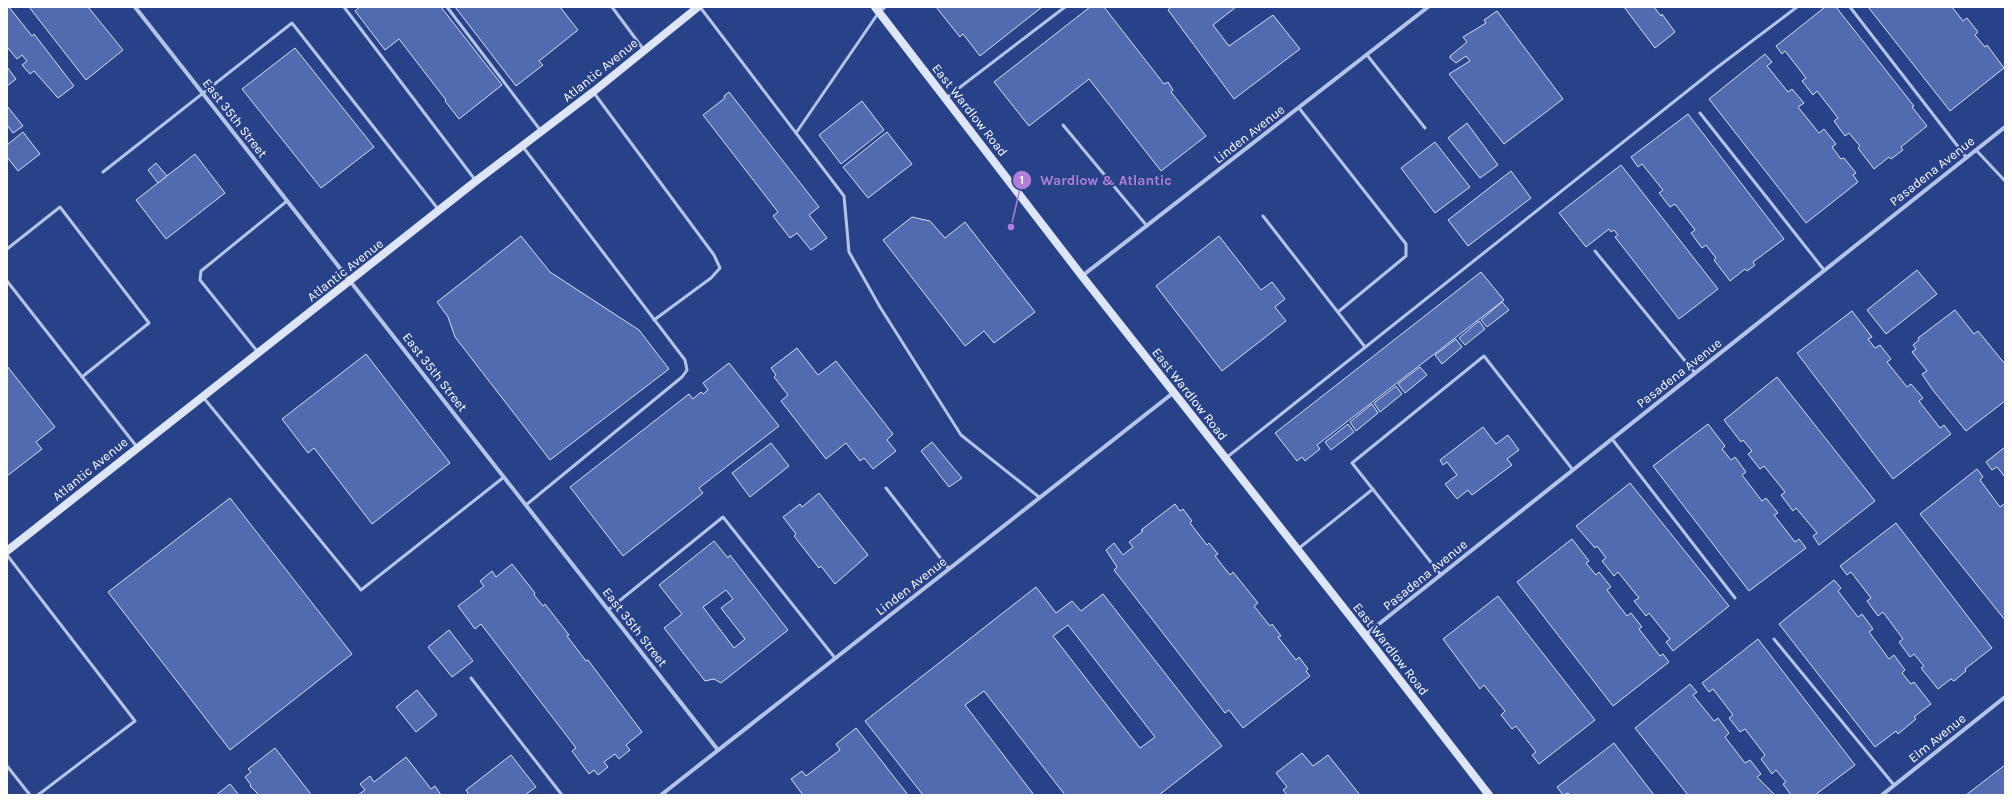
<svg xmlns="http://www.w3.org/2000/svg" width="2012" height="802" font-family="Karla,sans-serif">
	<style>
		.building { fill: #506baf; stroke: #d7e0f7; fill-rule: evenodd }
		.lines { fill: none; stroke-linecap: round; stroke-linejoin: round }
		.lane { stroke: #b4c3e8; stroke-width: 3 }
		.street { stroke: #b4c3e8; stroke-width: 4 }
		.secondary { stroke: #dee5f7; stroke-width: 8 }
		.labels { text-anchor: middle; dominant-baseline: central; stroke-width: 4; stroke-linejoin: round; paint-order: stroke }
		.street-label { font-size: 13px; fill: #fff; stroke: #274288 }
		.leader { fill: none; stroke: #b080d9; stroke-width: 1.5 }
		.callout-dot { fill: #b080d9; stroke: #274288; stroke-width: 1.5 }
		.mark-label { font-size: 12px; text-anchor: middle; font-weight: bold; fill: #fff }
		.callout-label { font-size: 14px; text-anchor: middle; font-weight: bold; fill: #b080d9; stroke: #274288; stroke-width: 4; stroke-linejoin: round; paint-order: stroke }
	</style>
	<rect width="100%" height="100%" fill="#274288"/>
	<g class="building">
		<polygon points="7,7 9,7 32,36 34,34 74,86 58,98 34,71 30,74 22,65 27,61 22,55 17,59 7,47"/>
		<polygon points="29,7 88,7 123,50 86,80"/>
		<polygon points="360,7 441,7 502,85 459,119 445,101 446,100 399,39 385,50 355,11"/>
		<polygon points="455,7 560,7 578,30 539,61 543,65 516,86"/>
		<polygon points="936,7 1042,7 980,56 963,34 960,37"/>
		<polygon points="1090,7 1104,7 1164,84 1168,82 1173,90 1171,92 1206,136 1161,171 1089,79 1029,126 994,82"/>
		<polygon points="1171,7 1236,7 1213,25 1229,46 1273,15 1300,49 1234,99 1168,10"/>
		<polygon points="1624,7 1654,7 1661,16 1662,14 1675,32 1655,48"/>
		<polygon points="1825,7 1836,7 1914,106 1912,107 1927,126 1901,147 1903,150 1891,159 1889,157 1874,169 1858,148 1860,146 1849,133 1845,136 1834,121 1838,118 1817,91 1813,95 1802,81 1806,78 1785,51 1782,54 1776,46"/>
		<polygon points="1868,7 1952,7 1963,21 1967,18 1978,32 1975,35 1985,47 1987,45 2004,68 1950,111"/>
		<polygon points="1497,11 1563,99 1504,144 1449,74 1470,61 1466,56 1456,63 1450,58 1450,56 1467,42 1463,37 1486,23 1484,20"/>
		<polygon points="295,48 374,147 321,188 242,89"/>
		<polygon points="1765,54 1772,62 1767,66 1788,92 1792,89 1804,103 1798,107 1819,133 1824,129 1836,144 1832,147 1841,159 1844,158 1856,173 1853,175 1858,182 1806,223 1709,99"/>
		<polygon points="7,67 16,79 7,86"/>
		<polygon points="729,92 819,207 809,215 827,238 811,250 797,233 790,238 773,216 778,212 703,115 725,98 724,96"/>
		<polygon points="862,101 884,130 841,164 819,135"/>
		<polygon points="7,106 23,126 13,133 7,125"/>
		<polygon points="1688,114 1784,239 1753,262 1755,265 1747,271 1745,269 1730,281 1714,260 1716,258 1706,245 1702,248 1691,233 1695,230 1675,204 1670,207 1659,193 1663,190 1642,164 1638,167 1631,157"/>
		<polygon points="1467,123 1498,165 1480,178 1448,138"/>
		<polygon points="23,132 40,154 18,171 7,157 7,145"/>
		<polygon points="887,132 912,164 868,198 843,167"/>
		<polygon points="1435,142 1470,187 1435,213 1401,168"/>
		<polygon points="195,154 225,193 166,239 136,200"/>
		<polygon points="156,163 167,176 158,183 148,170"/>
		<polygon points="1621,165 1718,289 1679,319 1615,237 1618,235 1614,230 1611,232 1609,229 1586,247 1559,213"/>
		<polygon points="1511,171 1531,198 1468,246 1448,220"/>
		<polygon points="912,217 930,221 945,238 965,222 1035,312 994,343 984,331 965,346 883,240"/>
		<polygon points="521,236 550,272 639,330 669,369 550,460 455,337 448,317 437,302"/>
		<polygon points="1219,236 1261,290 1272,282 1285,299 1275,307 1286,321 1222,371 1156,286"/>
		<polygon points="1917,270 1937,294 1886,334 1867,310"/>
		<polygon points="1481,272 1504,300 1317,445 1320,449 1305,461 1302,457 1297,461 1275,433"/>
		<polygon points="1502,302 1509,310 1487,327 1481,320"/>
		<polygon points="1955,310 1974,334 1978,331 2005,364 2005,401 1966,431 1932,389 1922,374 1927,371 1912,352 1916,349 1913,345 1919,340 1918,338"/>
		<polygon points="1852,311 1872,337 1868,339 1875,348 1880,345 1891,359 1887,362 1907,387 1911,384 1923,398 1919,401 1940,428 1944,425 1951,434 1893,479 1797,353"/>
		<polygon points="1479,321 1485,329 1465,345 1459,338"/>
		<polygon points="1456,339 1462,347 1442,364 1435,355"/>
		<polygon points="797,348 818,375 836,361 893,434 887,440 896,451 873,469 864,458 860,461 846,443 826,459 781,401 788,395 774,377 776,375 771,368"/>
		<polygon points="366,354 450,463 372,524 314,448 308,453 282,419"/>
		<polygon points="729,363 779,426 699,488 703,493 623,556 570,487 689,394 693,399 701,392 703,394 708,390 703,383"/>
		<polygon points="7,366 55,427 36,442 42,449 7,476"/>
		<polygon points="1420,367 1427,375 1405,393 1398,384"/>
		<polygon points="1777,377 1875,501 1819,545 1813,536 1817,533 1796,508 1793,511 1781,495 1785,492 1764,466 1760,469 1748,454 1752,451 1743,440 1741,442 1724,420"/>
		<polygon points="1396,386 1402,394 1380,412 1374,403"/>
		<polygon points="1372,404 1378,413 1356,431 1350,422"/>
		<polygon points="1348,424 1354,432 1331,450 1325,442"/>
		<polygon points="1708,424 1725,446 1722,449 1731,460 1735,457 1746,472 1742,475 1762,501 1766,498 1778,513 1774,515 1795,542 1799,539 1806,548 1749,591 1653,466"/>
		<polygon points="1483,427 1496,444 1508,435 1519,450 1507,459 1512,465 1472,495 1468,490 1457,499 1445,484 1457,475 1447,462 1443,465 1440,460"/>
		<polygon points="932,442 962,478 949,487 921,451"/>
		<polygon points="771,443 789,466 750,497 732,473"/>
		<polygon points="2005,447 2005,477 1997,467 1992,470 1986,462"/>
		<polygon points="1977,469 1983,477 1980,480 2000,507 2004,504 2005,505 2005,620 1920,514"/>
		<polygon points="1630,483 1729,606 1673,651 1666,642 1670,639 1649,613 1646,616 1634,601 1639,598 1618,572 1614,576 1602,561 1606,558 1597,546 1595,548 1576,526"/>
		<polygon points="819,493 868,555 835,584 821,566 819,568 794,536 796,534 783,517 800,504 802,507"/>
		<polygon points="230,498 352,654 230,750 108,592"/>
		<polygon points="1175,504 1180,511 1183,509 1192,521 1190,523 1207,545 1209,543 1218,554 1215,556 1230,575 1233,572 1258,603 1254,606 1270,626 1272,624 1281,636 1278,637 1296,660 1299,657 1308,669 1306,671 1310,676 1243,728 1229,710 1225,713 1114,570 1117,567 1106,550 1114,543 1123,555 1133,547 1129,542 1143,531 1141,530"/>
		<polygon points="1896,523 1992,648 1965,669 1966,671 1954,681 1951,679 1938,689 1921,668 1924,666 1914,654 1910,657 1899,642 1903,639 1883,612 1878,616 1867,601 1871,598 1851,572 1847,575 1840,566"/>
		<polygon points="1572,539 1589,561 1586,563 1596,575 1599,572 1611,587 1607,590 1627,616 1631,613 1642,627 1639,629 1660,656 1663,654 1669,662 1613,706 1517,582"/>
		<path d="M714 541 728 558 730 555 788 630 721 683 714 679 705 681 664 628 682 614 659 585ZM726 590 733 599 721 608 745 639 734 648 703 607Z"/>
		<polygon points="512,564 535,593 534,595 543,606 545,604 569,635 567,636 586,661 588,660 642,732 626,745 630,750 619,759 615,754 604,762 608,767 598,775 594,770 589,774 572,751 576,748 481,624 475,629 458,606 484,586 480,581 492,571 496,577"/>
		<polygon points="1834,580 1841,588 1838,591 1858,617 1862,614 1873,629 1869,632 1889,659 1894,655 1905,670 1902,673 1911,684 1914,682 1931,704 1914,717 1916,719 1898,734 1896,731 1875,747 1779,624"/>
		<path d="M1036 587 1056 613 1072 601 1081 611 1103 594 1222 746 1159 795H1065L984 691 965 705 1034 795H923L865 721ZM1068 625 1155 737 1140 748 1053 636Z"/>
		<polygon points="1498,596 1595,720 1539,764 1532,755 1536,752 1516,726 1512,729 1501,715 1505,711 1484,685 1480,689 1443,639"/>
		<polygon points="449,630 473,661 452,677 428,647"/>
		<polygon points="1758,639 1855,765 1815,795 1791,795 1783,784 1786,782 1776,770 1772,774 1761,759 1765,755 1745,729 1740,732 1729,718 1733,715 1713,689 1709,692 1702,683"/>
		<polygon points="1690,684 1697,692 1693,695 1714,721 1718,718 1729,733 1725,737 1745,763 1750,760 1761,774 1757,777 1775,795 1688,795 1635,728"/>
		<polygon points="417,690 437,715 416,732 396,707"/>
		<polygon points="856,728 908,795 803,795 791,779 802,771 806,776 840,750 836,744"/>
		<polygon points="1614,743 1654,795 1570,795 1568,793 1563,795 1557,787"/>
		<polygon points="275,748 310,793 311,795 259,795 250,786 251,785 245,777 251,772 248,769"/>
		<polygon points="1302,753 1313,766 1328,755 1360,795 1287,795 1283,790 1287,787 1276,773"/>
		<polygon points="511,755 536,787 525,795 469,795 466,790"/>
		<polygon points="406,757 431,789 435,786 441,795 358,795 365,790 360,784 370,776 374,782"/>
		<polygon points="2005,765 2005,795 1966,795"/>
		<polygon points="230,784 239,795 216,795"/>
	</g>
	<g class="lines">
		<g class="lane">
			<polyline points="344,7 476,181"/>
			<polyline points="447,7 541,131"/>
			<polyline points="612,7 644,50"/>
			<polyline points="700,7 844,196 849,252 880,307 961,435 1039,497"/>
			<polyline points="1850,7 1966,157"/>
			<polyline points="1367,55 1425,128"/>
			<polyline points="594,93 714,255 720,268 711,278 654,320"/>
			<polyline points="946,98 1065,7"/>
			<polyline points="1299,108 1406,244 1406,256 1338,312"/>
			<polyline points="1700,113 1824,270"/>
			<polyline points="1063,125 1147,226"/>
			<polyline points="796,133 879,12 885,7"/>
			<polyline points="523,147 685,360 687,370 682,377 526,505"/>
			<polyline points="1976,150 2005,181"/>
			<polyline points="103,172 292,23 438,209"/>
			<polyline points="1263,216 1365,347"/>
			<polyline points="7,249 60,207 149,323 82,377"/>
			<polyline points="1595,251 1695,373"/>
			<polyline points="7,281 137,447"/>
			<polyline points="257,351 200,280 201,271 287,201"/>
			<polyline points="203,397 361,590 504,477"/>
			<polyline points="1612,439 1735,598"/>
			<polyline points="1226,458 1715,69 1797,7"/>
			<polyline points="886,488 949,569"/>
			<polyline points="1298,549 1373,489"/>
			<polyline points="7,555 135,721 38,795"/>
			<polyline points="1441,575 1352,463 1484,356 1573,470"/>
			<polyline points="608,610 723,517 835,658"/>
			<polyline points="1774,639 1894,785"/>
			<polyline points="471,678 562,795"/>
			<polyline points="7,766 30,795"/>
		</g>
		<g class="street">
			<polyline points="135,7 718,750"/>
			<polyline points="1082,276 1428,7"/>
			<polyline points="1365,635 2005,127"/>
			<polyline points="661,795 1173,393"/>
			<polyline points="1882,795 2005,697"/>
		</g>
		<g class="secondary">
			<polyline points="875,7 1082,276 1365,635 1489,795"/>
			<polyline points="7,551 476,181 593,92 698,7"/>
		</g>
	</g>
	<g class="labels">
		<g class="street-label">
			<text transform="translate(600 70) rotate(-39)">Atlantic Avenue</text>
			<text transform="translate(970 110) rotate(52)">East Wardlow Road</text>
			<text transform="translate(235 118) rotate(52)">East 35th Street</text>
			<text transform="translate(1249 134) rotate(-38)">Linden Avenue</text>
			<text transform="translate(1932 171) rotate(-38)">Pasadena Avenue</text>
			<text transform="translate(345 270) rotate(-38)">Atlantic Avenue</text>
			<text transform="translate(435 372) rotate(52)">East 35th Street</text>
			<text transform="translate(1679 373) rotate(-38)">Pasadena Avenue</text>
			<text transform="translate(1190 394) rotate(52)">East Wardlow Road</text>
			<text transform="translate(90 469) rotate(-39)">Atlantic Avenue</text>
			<text transform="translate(1425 575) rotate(-39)">Pasadena Avenue</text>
			<text transform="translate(911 586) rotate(-38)">Linden Avenue</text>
			<text transform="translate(635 627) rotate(52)">East 35th Street</text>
			<text transform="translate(1391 649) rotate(52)">East Wardlow Road</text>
			<text transform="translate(1937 738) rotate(-39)">Elm Avenue</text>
		</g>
	</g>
	<path class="leader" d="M1011 227L1022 180"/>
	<g class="callout-dot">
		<circle cx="1011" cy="227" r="4"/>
		<circle cx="1022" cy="180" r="10"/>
	</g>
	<g class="mark-label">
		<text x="1022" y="184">1</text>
	</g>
	<g class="callout-label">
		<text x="1106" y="185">Wardlow &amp; Atlantic</text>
	</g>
	<rect width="2012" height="802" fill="none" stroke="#ffffff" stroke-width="16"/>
</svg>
